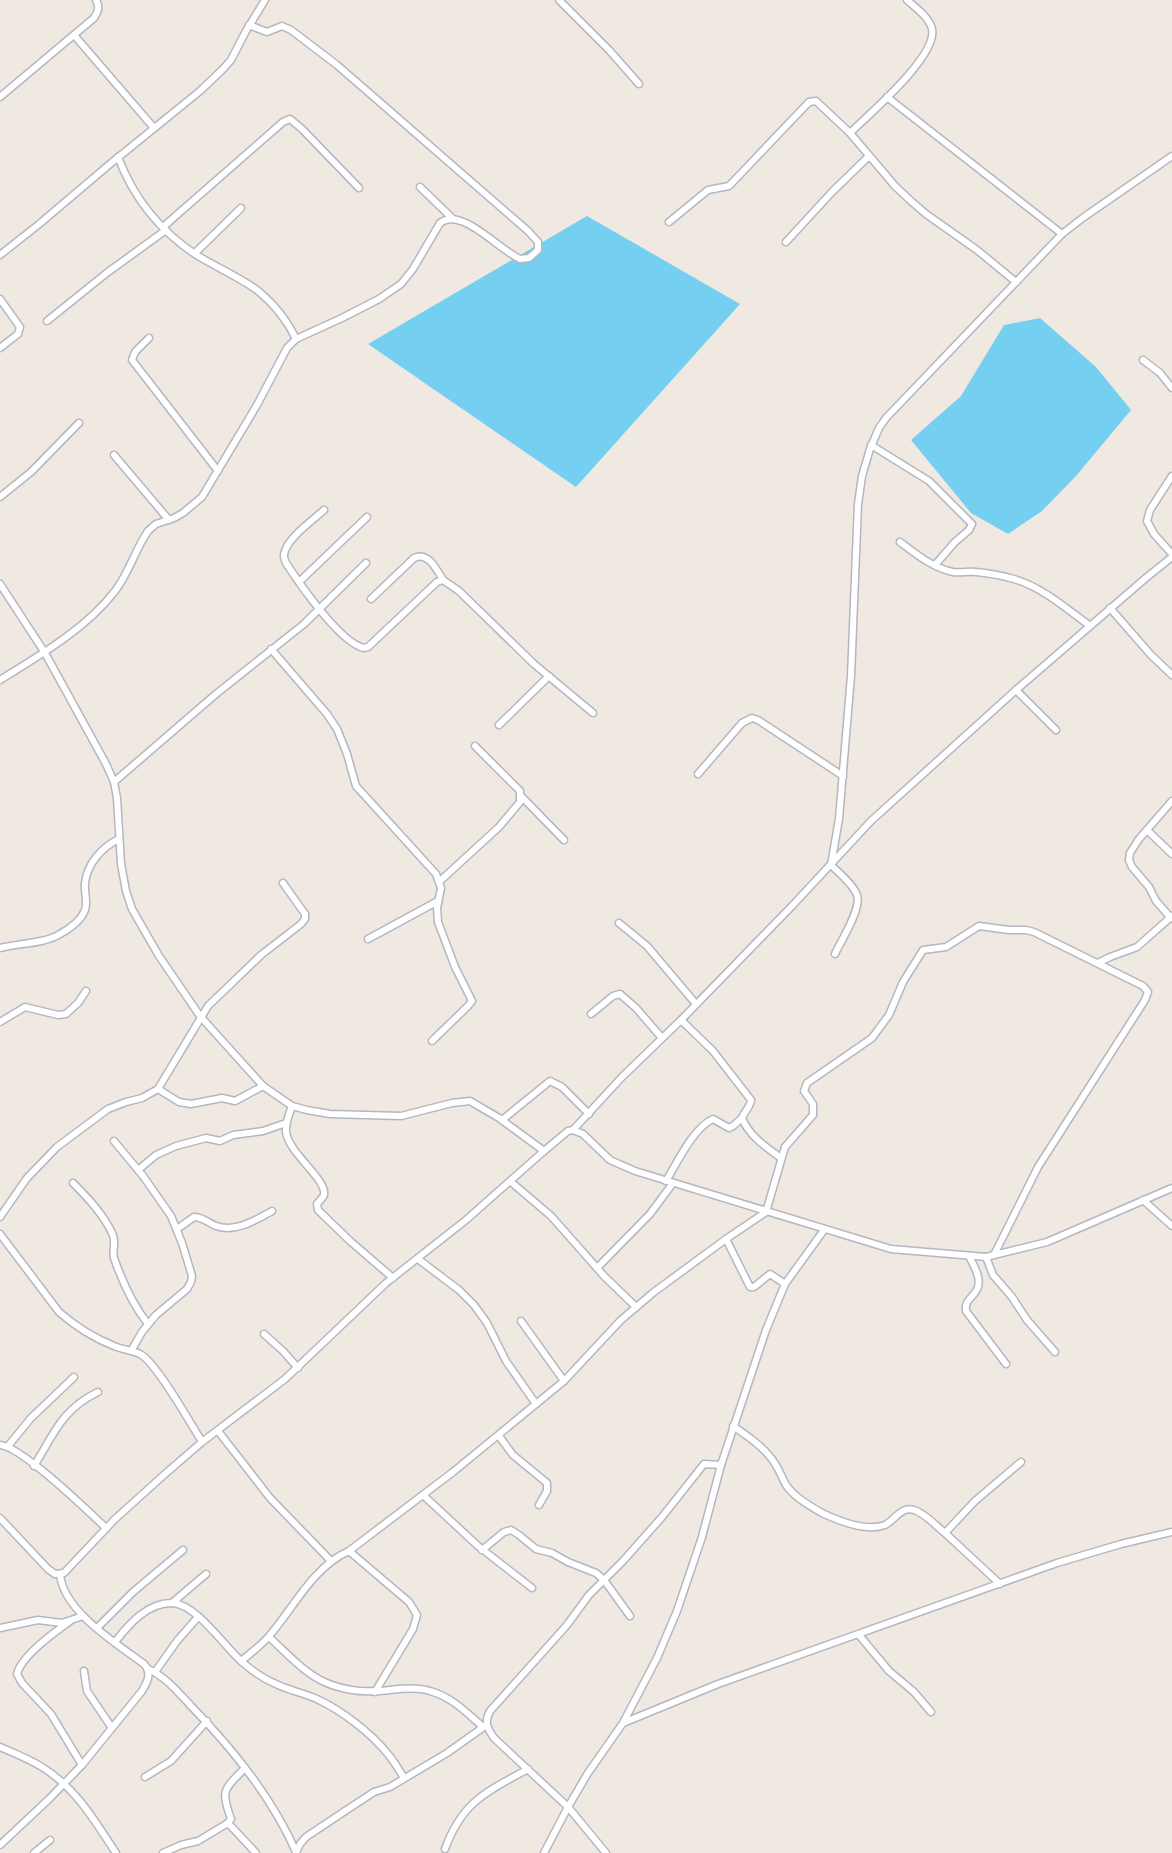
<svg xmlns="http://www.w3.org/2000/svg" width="1172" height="1853" font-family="Signika,sans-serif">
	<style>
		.water { fill: #75cff0 }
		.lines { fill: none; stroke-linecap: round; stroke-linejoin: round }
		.street-casing { stroke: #b4b7c1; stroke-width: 9 }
		.street { stroke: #fff; stroke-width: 6 }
	</style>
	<rect width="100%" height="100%" fill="#efe9e1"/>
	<g class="water">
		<polygon points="587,216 740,304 576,487 368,344"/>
		<polygon points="1040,318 1096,367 1131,410 1076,476 1042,511 1008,534 971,513 911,440 961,396 1004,325"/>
	</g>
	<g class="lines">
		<defs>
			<g id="street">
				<polyline points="559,0 609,50 639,84"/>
				<polyline points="74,35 154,128"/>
				<path d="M0 97 94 18C98 12 100 7 96 0"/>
				<polyline points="887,97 1062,234"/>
				<path d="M850 133C868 115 938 56 932 29 929 17 916 8 907 0"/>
				<path d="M118 157C134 199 159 231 198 256 218 268 239 277 257 290 273 303 287 320 296 339"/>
				<polyline points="420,187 452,218"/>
				<polyline points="669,222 708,190 729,186 809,102 816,101 850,133 895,186 912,202 926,214 977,250 1016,282"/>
				<polyline points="163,227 283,122 290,119 302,129 359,188"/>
				<polyline points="786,242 832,192 869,156"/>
				<polyline points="195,253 241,208"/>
				<polyline points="0,255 38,225 110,164 200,91 223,69 231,60 246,31 265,0"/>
				<polyline points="0,299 20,327 18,334 0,348"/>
				<polyline points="47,321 108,272 166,230"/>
				<polyline points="149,338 135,352 132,360 218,471"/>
				<polyline points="1143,360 1160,373 1172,388"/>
				<polyline points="871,445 929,481 972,524 969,530 955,542 935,565"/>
				<polyline points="114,455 169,520"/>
				<polyline points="1172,476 1150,510 1147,521 1154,534 1172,554"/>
				<polyline points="0,497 31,472 79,423"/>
				<path d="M324 510C313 520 289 537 285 551 283 555 284 559 286 563 299 583 340 643 364 648L368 647 437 582 443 580 459 591 534 664 593 713"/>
				<path d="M900 542C916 554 933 568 953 572 961 573 969 571 976 572 989 573 1003 576 1014 579 1042 587 1067 609 1090 626"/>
				<polyline points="299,582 367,517"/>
				<polyline points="0,584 45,653 106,764 114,782 117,798 121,864 126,891 132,909 159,956 200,1016 263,1086 292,1106 307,1110 330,1114 401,1116 452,1103 470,1101 499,1118 544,1151"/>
				<path d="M371 599 414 558C428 551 437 570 443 580"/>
				<polyline points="1110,608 1151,655 1172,675"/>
				<polyline points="271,649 327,714 337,729 347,754 356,786 436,874 441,888 437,908 438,922 455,967 472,1001 468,1006 432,1041"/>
				<path d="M0 680C39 656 87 628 115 591 129 573 135 550 148 531L156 524 174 518 183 513 202 497 257 405 287 348 296 339 342 318 379 299 401 284 413 269 440 223C461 206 499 250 520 259L529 258 538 250V242L528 231 337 65 291 30 282 26 267 32 249 25"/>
				<polyline points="1016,690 1056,730"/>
				<polyline points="499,725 549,676"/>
				<polyline points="698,774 742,723 752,718 758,720 843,776"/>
				<polyline points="114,782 216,694 304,624 366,563"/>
				<polyline points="521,796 564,840"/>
				<polyline points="1147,830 1172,854"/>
				<polyline points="440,881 499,827 520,802 520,791 475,746"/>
				<polyline points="1171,918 1156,901 1149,887 1132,867 1129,860 1130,853 1139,839 1172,801"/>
				<polyline points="619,923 647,946 696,1004"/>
				<polyline points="368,939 438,901"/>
				<path d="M0 948C18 943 44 944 60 934 69 929 81 921 85 910 88 902 84 892 85 883 87 864 102 847 119 839"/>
				<path d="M835 954C841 941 862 908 857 895 853 884 839 873 831 865L839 819 851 676 858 504 862 476 870 449 879 428 886 418 1062 234 1084 217 1172 156"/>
				<polyline points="1098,963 1110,957 1137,947 1172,916"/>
				<polyline points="591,1014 613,996 620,994 636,1008 662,1038"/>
				<path d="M681 1020 713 1051 751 1100C751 1106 744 1112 742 1118 749 1136 766 1147 781 1158"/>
				<polyline points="0,1022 25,1007 58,1015 66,1014 78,1003 86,991"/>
				<polyline points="158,1089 179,1102 191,1104 222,1098 235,1101 263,1086"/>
				<path d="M292 1106C289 1115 285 1123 286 1132 289 1154 327 1179 324 1195 323 1198 319 1201 317 1204L318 1210 350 1241 393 1278"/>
				<polyline points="502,1120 550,1081 562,1087 589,1114"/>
				<polyline points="573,1130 622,1077 681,1020 792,906 871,821 1016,690 1147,577 1172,557"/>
				<polyline points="114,1141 143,1176 171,1216 182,1243 192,1276 191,1282 187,1289 156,1315 142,1332 131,1351"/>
				<polyline points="138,1170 156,1155 176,1146 206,1138 220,1141 233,1135 263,1131 286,1123"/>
				<path d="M666 1181C677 1163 693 1128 713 1119L729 1128 733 1126 742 1118"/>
				<polyline points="511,1182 551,1216 604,1276 636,1307"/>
				<path d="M73 1183C88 1198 104 1215 113 1235 116 1243 112 1251 114 1258 122 1281 133 1305 148 1324"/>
				<polyline points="1143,1200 1172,1226"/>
				<polyline points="0,1217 27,1178 57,1147 108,1109 126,1102 142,1098 158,1089 208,1006 261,955 301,924 305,919 305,914 283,883"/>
				<path d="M177 1229 194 1217C203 1217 208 1223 216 1226 235 1233 256 1220 272 1211"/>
				<path d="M0 1234 59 1312C75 1326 94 1338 114 1346 123 1350 132 1350 140 1354 156 1362 191 1424 202 1442"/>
				<polyline points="726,1239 750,1287 754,1287 770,1274 785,1284"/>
				<path d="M969 1256C973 1265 981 1276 978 1287 975 1297 964 1299 966 1311L1006 1364"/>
				<polyline points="986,1257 993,1275 1012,1297 1027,1320 1055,1352"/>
				<polyline points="418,1259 459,1290 474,1305 487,1323 506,1361 536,1404"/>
				<polyline points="597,1268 650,1214 673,1183"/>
				<polyline points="521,1321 564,1381"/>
				<polyline points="264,1334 283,1351 298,1368"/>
				<path d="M733 1426C747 1436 761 1445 771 1458 778 1466 781 1476 786 1485 794 1497 810 1506 822 1513 839 1521 867 1532 885 1525 895 1520 901 1506 914 1510 925 1513 936 1526 945 1533"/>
				<polyline points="218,1431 270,1498 331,1561"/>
				<polyline points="499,1436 513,1455 547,1483 547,1491 539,1505"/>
				<path d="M0 1445C21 1446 88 1511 106 1528"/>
				<polyline points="8,1446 31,1418 74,1377"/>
				<path d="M34 1466C54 1434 62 1409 98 1392"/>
				<polyline points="423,1495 478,1546 532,1588"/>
				<polyline points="0,1518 48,1569 55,1574 64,1573 115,1519 165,1474 202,1442 285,1379 386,1283 466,1220 544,1151 568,1131 573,1130 583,1134 610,1160 635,1171 891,1249 986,1257 1047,1242 1172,1188"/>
				<polyline points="482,1550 504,1532 511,1530 519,1535 536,1549 552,1553 568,1562 596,1573 604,1580 630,1616"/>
				<polyline points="349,1551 453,1472 564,1381 621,1320 654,1292 726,1239 766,1212 785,1147 813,1115 813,1104 804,1091 807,1083 872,1038 889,1015 903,982 923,950 946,947 979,926 1009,930 1026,930 1034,932 1143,986 1148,992 1145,1000 1038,1167 994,1255"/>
				<polyline points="1000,1584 945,1533 975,1501 1021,1462"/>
				<polyline points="172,1603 206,1574"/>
				<path d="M70 1621C55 1632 22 1655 17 1674L22 1683 51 1714 82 1765"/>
				<polyline points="0,1628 38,1620 62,1623 83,1616"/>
				<polyline points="97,1628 133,1592 183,1550"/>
				<polyline points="859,1635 889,1671 914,1692 931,1712"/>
				<path d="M269 1637C288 1654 307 1677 332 1685 346 1690 362 1692 377 1691 394 1690 414 1686 430 1691 452 1697 467 1713 483 1727"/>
				<path d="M115 1642C129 1624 148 1602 173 1603 197 1605 224 1646 241 1661 251 1670 264 1679 276 1684 290 1691 305 1693 319 1700 342 1711 371 1733 387 1753 394 1761 399 1770 404 1778"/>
				<path d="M241 1661C251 1653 262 1645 270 1635 294 1607 314 1566 349 1551L409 1602 417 1615 413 1629 375 1692"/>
				<path d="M148 1669C166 1677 178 1692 191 1706 233 1749 272 1797 296 1852"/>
				<polyline points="84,1671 87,1691 112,1728"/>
				<polyline points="155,1672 177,1641 198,1617"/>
				<polyline points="623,1723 718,1684 1057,1563 1121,1544 1172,1532"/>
				<path d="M0 1747C14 1753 29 1759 42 1767 76 1788 94 1820 116 1853"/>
				<path d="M245 1768C224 1790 220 1789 231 1819L228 1823 256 1853"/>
				<polyline points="145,1777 171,1761 207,1721"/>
				<path d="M0 1845 49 1799 82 1765 142 1691C148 1681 152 1673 144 1664 116 1643 63 1611 60 1574"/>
				<path d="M445 1849C462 1802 486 1792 528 1769"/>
				<polyline points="34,1853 50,1840"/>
				<polyline points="163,1853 181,1845 198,1841 228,1823"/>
				<polyline points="296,1853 300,1844 306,1837 348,1809 374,1792 390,1787 447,1753 485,1726"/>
				<polyline points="544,1853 568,1807 588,1773 623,1723 657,1658 677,1611 702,1537 721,1465 766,1330 785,1284 824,1230"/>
				<path d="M606 1853 568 1807 494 1738C487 1728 484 1722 490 1711L567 1625 589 1595 623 1561 662 1517 704 1464 721 1465"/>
			</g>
		</defs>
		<use href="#street" class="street-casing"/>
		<use href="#street" class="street"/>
	</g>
</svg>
